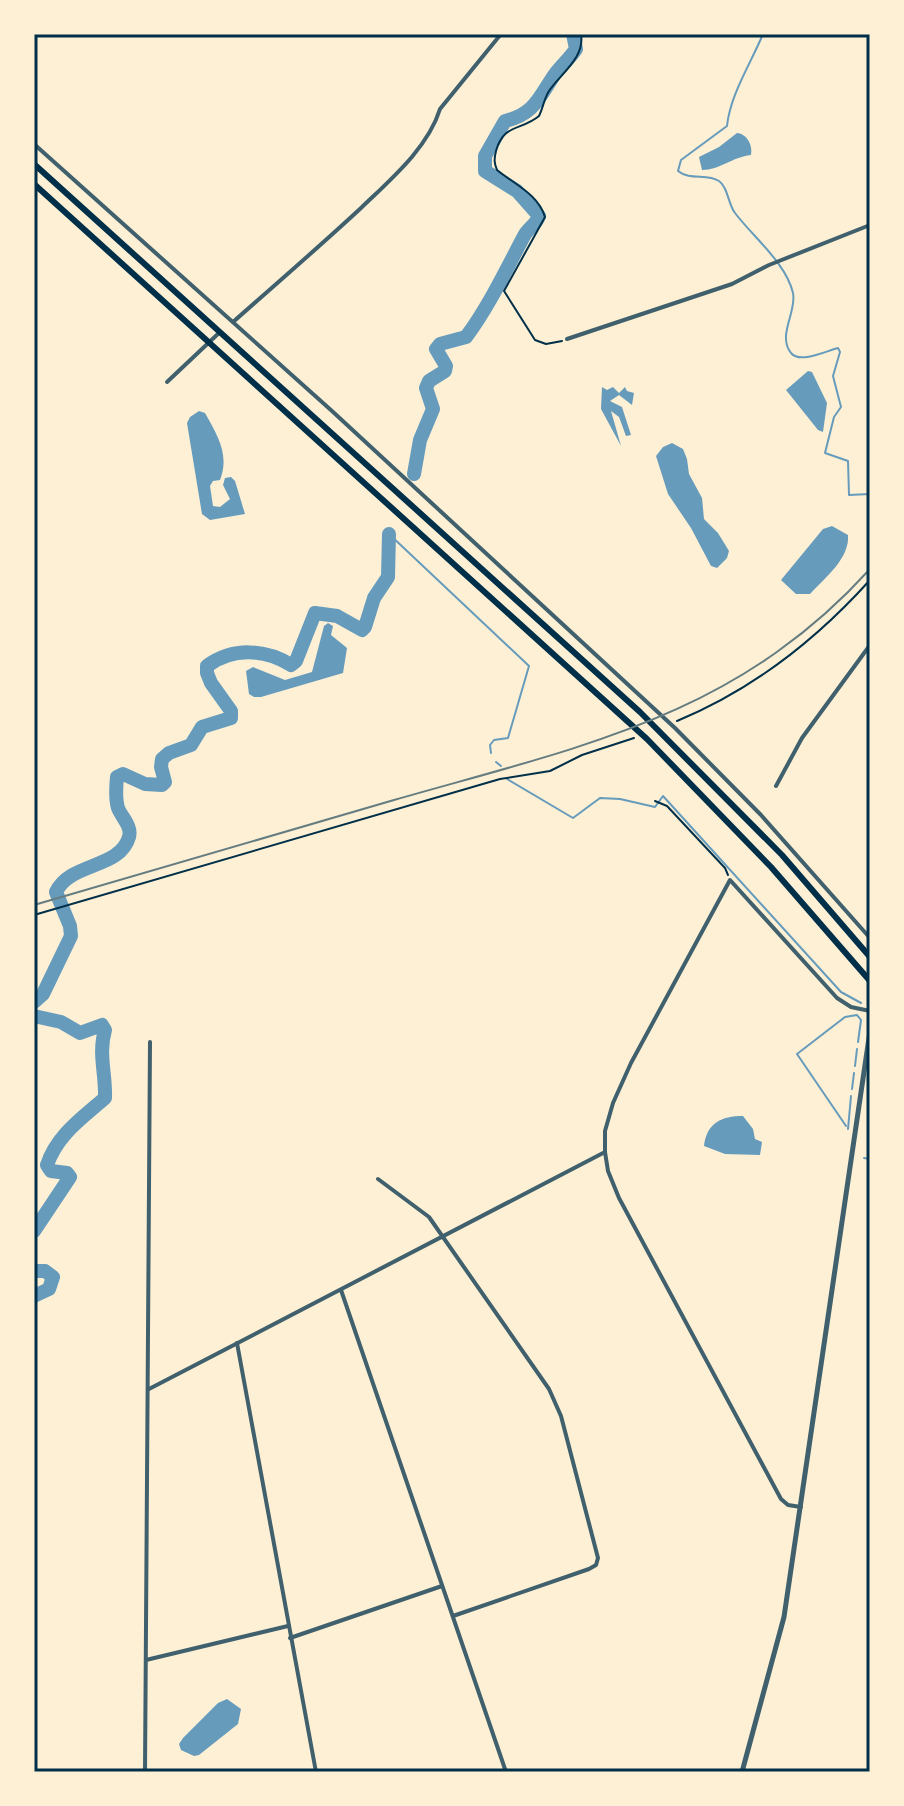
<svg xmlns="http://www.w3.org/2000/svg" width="904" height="1806" font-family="'Public Sans',sans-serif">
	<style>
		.water { fill: #669bbc }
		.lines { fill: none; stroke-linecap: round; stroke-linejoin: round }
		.stream { stroke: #669bbc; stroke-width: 2 }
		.river { stroke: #669bbc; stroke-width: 14 }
		.path { stroke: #003049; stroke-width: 2 }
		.minor { stroke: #3f606c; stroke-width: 4 }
		.tertiary { stroke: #3f606c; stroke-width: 5 }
		.trunk { stroke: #003049; stroke-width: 6 }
		.rail { stroke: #657d81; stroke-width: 2 }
		.neatline { fill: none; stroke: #003049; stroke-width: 3 }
	</style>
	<rect width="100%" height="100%" fill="#fdf0d5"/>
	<g class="water">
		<path d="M737 133C747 134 753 145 751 155 732 157 720 170 702 170L699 157 719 147Z"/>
		<polygon points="808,371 812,372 827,403 823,432 818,430 786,390"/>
		<polygon points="602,387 607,390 613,387 619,393 625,387 627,391 634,393 632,405 619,395 610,401 622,407 631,435 626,436 619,417 611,411 621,446 601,409"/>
		<path d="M199 411 205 413C217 435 230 454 220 480L213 481 210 486 213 506 220 507 230 499 223 485 225 478 231 477 235 481 245 514 210 520 202 514 187 423 190 417Z"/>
		<polygon points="672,443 683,449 687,459 689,474 702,498 704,519 718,533 729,551 727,558 717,568 711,566 691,528 668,494 656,456 663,447"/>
		<path d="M832 526 848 535C850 558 825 578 810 594H796L781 580 823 529Z"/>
		<polygon points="328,623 333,626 331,635 347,648 343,673 261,697 254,697 249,694 246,671 253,667 285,680 312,672 324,626"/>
		<path d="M743 1116 753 1129 755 1139 762 1142 760 1155 725 1154 704 1146C707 1123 721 1116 743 1116Z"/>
		<polygon points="227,1699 241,1709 238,1724 199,1755 194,1756 181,1750 179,1744 183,1738 218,1703"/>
	</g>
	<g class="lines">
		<g class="stream">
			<path d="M763 34C751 63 730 95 727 126L681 160 678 171C690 181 707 173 719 181 728 187 728 204 735 213 754 238 786 263 793 293 797 312 777 335 791 353 800 364 826 351 838 348L840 352 833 376 841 407 834 417 825 453 848 461 849 495 870 494"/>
			<polyline points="389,534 529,666 508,738 494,740 490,745 491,753"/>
			<polyline points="496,762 501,766"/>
			<polyline points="507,779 573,818 600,798 620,799 655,807 663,796 841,992 861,1003"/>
			<polyline points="855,1066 857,1049"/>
			<polyline points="852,1089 854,1073"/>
			<polyline points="846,1126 797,1054 845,1017 857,1015 861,1020 858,1042"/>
			<polyline points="848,1129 851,1096"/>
			<polyline points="864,1158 870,1159"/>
		</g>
		<g class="river">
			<path d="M414 474 420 440 433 409 426 388 429 381 445 371 446 366 436 349 440 344 466 337C489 306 506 270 524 236 528 228 536 225 539 216L517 191 485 171V156L505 121C535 114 539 97 555 74 562 65 570 58 576 49L573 34"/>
			<path d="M34 1002 43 994 71 936 70 926 56 892C70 862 120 869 129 837 132 826 122 818 118 808 115 798 116 787 117 777L123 774 145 784 162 785 165 782 161 767 162 759 169 753 191 745 202 727 231 718V711L211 683 207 673V666C233 647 265 649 291 665L296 661 315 613 337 616 362 630 365 627 374 598 388 577 389 534"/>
			<path d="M34 1016 61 1022 80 1033 102 1025 105 1030C98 1054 106 1074 105 1098 82 1118 57 1135 47 1165L51 1171 67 1173 70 1177 34 1231"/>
			<polyline points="34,1271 45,1271 53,1277 49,1289 34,1296"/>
		</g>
		<g class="path">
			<path d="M562 341 546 344 535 340 504 291 545 217C538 194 514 184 497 170 494 163 494 159 496 151 504 123 521 131 539 116 543 108 544 99 549 91 561 73 585 58 581 34"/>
			<path d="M677 721C752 690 816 640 870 580"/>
			<polyline points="655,801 667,806 725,868 728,875"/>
			<polyline points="34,915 500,779 550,771 582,755 634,738"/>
			<polyline points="868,1006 870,992"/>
		</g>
		<g class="minor">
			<polyline points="34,144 332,411 675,728 761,815 870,938"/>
			<path d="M233 322C276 284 319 247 361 208 390 180 428 148 440 109L501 34"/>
			<polyline points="567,339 732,284 769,265 870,225"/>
			<polyline points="167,382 220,332"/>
			<polyline points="776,786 802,738 870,645"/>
			<polyline points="378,1179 429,1217 549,1389 561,1416 598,1558 596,1565 589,1569 453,1616"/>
			<polyline points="341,1290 506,1772"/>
			<polyline points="237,1343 316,1772"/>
			<polyline points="149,1389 605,1152"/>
			<polyline points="801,1507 788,1505 781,1499 619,1198 608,1171 605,1152 605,1131 613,1103 631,1063 730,880 837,998 851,1007 870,1011"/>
			<polyline points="290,1638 442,1586"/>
			<polyline points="146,1660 288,1626"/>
			<polyline points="145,1772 150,1042"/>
		</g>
		<polyline class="tertiary" points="742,1772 784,1617 870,1031"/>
		<g class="trunk">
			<polyline points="34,164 640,712 782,855 870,957"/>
			<polyline points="34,184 647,739 771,867 870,981"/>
		</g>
		<path class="rail" d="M34 905C154 870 274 835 394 800 578 747 735 718 870 569"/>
	</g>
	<rect width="904" height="1806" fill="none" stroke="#fdf0d5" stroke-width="72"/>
	<rect x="36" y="36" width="832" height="1734" class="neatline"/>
</svg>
